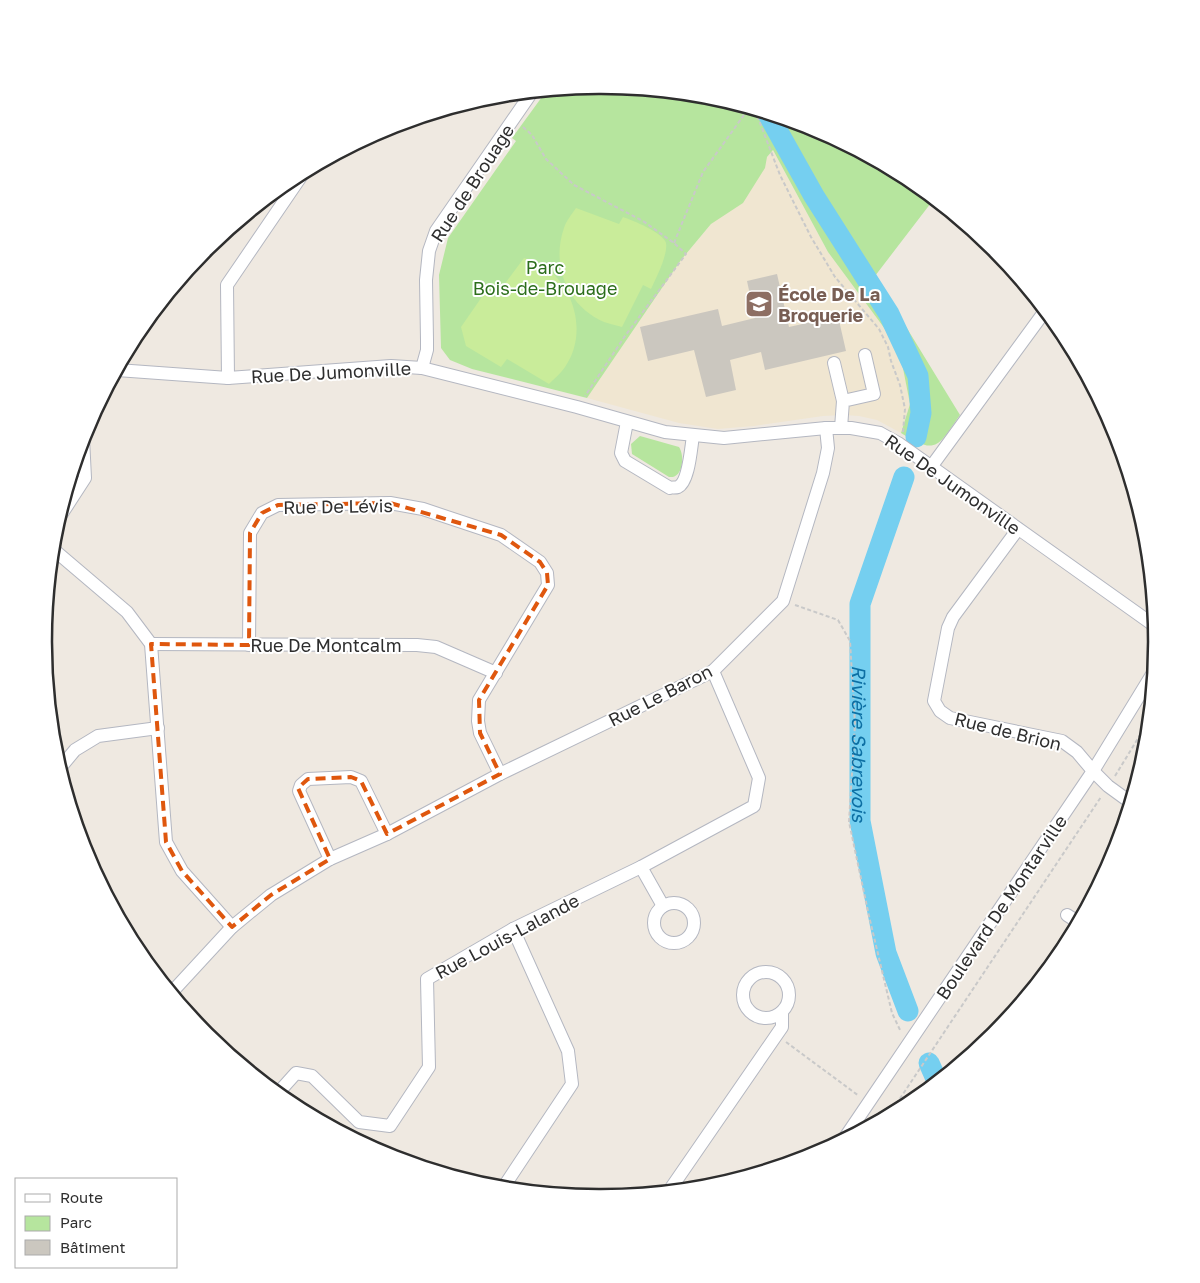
<svg xmlns="http://www.w3.org/2000/svg" width="1200" height="1283" font-family="'Golos Text',sans-serif">
	<style>
		.education { fill: #f0e6d1 }
		.green { fill: #b6e59e }
		.pitch { fill: #c9ec9a }
		.lines { fill: none; stroke-linecap: round; stroke-linejoin: round }
		.river { stroke: #75cff0; stroke-width: 21 }
		.building { fill: #cbc7bf }
		.minor-casing { stroke: #b4b7c1; stroke-width: 14 }
		.path { stroke: #c9c9c9; stroke-width: 2; stroke-dasharray: 4 2.5; stroke-linecap: butt }
		.minor { stroke: #fff; stroke-width: 12 }
		.marked { fill: none; stroke: #df570e; stroke-width: 4; stroke-dasharray: 10 6; stroke-linejoin: round }
		.labels { text-anchor: middle; dominant-baseline: central; stroke-width: 4; stroke-linejoin: round; paint-order: stroke }
		.street-label { font-size: 18px; fill: #2e2e2e; stroke: #fff }
		.park-label { font-size: 18px; fill: #2c6e1b; stroke: #fff }
		.education-label { font-size: 18px; font-weight: bold; fill: #785e54; stroke: #fff; text-anchor: start }
		.water-label { font-size: 19px; font-style: italic; fill: #0d6fa3; stroke: #fff }
		.rim { fill: none; stroke: #2e2e2e; stroke-width: 2.5 }
	</style>
	<rect width="100%" height="100%" fill="#efe9e1"/>
	<polygon class="education" points="773,150 828,252 899,348 910,404 901,433 877,420 859,416 844,415 823,416 754,426 718,429 679,423 587,398 681,260"/>
	<g class="green">
		<path d="M600 85 709 96 813 128 909 179 934 199 875 276 960 415C938 446 937 456 901 433L910 404 899 348 828 252 773 150 767 157 765 168 743 203 711 224 681 260 587 398 472 369 450 360 441 348 439 275 448 238 516 141 512 138 547 90Z"/>
		<path d="M640 436 679 447C685 456 683 479 669 477L632 454 631 444Z"/>
	</g>
	<g class="pitch">
		<path d="M576 208 619 224 623 217C632 220 664 233 666 243 668 255 656 278 651 289L643 285 622 327C616 325 609 324 604 322 567 306 551 265 564 228 566 221 572 214 576 208Z"/>
		<path d="M524 258C530 260 536 262 542 265 575 286 588 334 565 367 561 373 554 379 549 384L507 359 501 367 466 346 461 327 486 291 495 297Z"/>
	</g>
	<g class="lines">
		<g class="river">
			<polyline points="768,114 814,196 889,314 918,376 921,413 916,437"/>
			<path id="s1" d="M904 477 860 604V821L886 953 908 1011"/>
			<polyline points="929,1063 937,1081"/>
		</g>
	</g>
	<polygon class="building" points="777,274 789,327 838,316 846,351 765,370 761,352 730,360 736,390 706,397 694,350 648,361 640,327 718,309 722,326 755,318 747,281"/>
	<g class="lines">
		<defs>
			<g id="minor">
				<polyline points="834,363 843,401"/>
				<polyline points="422,368 427,350 427,340 426,280 429,251 436,231 532,92"/>
				<polyline points="117,370 228,378 391,366 422,368 577,407 665,432 724,438 826,428 851,428 880,433 898,443 1155,626"/>
				<polyline points="228,378 227,285 304,172"/>
				<path d="M627 422 621 453 625 461 670 488C672 487 675 488 678 487 689 482 691 447 693 436"/>
				<polyline points="841,428 843,401 874,394 865,355"/>
				<polyline points="931,467 1045,311"/>
				<polyline points="59,518 85,478 83,438"/>
				<polyline points="1018,529 953,617 948,628 934,701 940,711 950,718 1062,741 1077,752 1093,771 1108,786 1130,802"/>
				<polyline points="53,549 127,612 151,644 166,842 182,871 232,927"/>
				<polyline points="151,644 417,645 436,647 496,673"/>
				<polyline points="249,645 250,533 262,513 278,505 390,503 423,509 501,535 540,562 547,573 548,585 479,700 478,721 480,733 500,774"/>
				<polyline points="60,768 75,750 98,736 158,728"/>
				<polyline points="330,859 299,791 301,785 308,779 351,777 361,781 387,834"/>
				<polyline points="641,867 663,906"/>
				<circle cx="674" cy="923" r="20"/>
				<polyline points="1067,915 1078,922"/>
				<circle cx="766" cy="995" r="23"/>
				<polyline points="172,992 232,927 271,895 330,859 387,834 500,774 713,671 783,601 823,473 828,448 826,428"/>
				<polyline points="278,1093 296,1073 312,1076 359,1122 390,1126 429,1067 427,979 513,929 641,867 754,806 759,778 713,671"/>
				<polyline points="844,1139 1093,771 1153,673"/>
				<polyline points="503,1188 572,1084 568,1051 513,929"/>
				<polyline points="669,1191 782,1027 782,1012"/>
			</g>
		</defs>
		<use href="#minor" class="minor-casing"/>
		<g class="path">
			<polyline points="755,110 780,175 811,237 835,277 879,329 888,347 891,361 900,385 905,409 903,432"/>
			<polyline points="523,127 532,135 546,159 574,185 643,221 674,243 686,254 625,336 585,396"/>
			<polyline points="674,243 703,172 749,108"/>
			<polyline points="795,605 838,620 850,641 855,724 849,822 869,916 892,1013 901,1032"/>
			<polyline points="1115,776 1148,722"/>
			<polyline points="786,1042 859,1096"/>
			<polyline points="889,1115 1101,797"/>
		</g>
		<use href="#minor" class="minor"/>
	</g>
	<path class="marked" d="M390 503 501 535 540 562 547 573 548 585 479 700 480 733 500 774 387 834 361 781 351 777 308 779 298 788 330 859 271 895 232 927 182 871 166 842 151 644 249 645 250 533 262 513 278 505Z"/>
	<defs>
		<symbol id="school-square" viewBox="-11 -11 22 22"><rect x="-9" y="-9" width="18" height="18" rx="4" fill="#8d6e63" stroke="#fff"/><path d="M0-5L7-2L0 1L-7-2ZM-4 1L0 2.5L4 1V4Q0 6-4 4Z" fill="#fff"/></symbol>
	</defs>
	<g fill-rule="evenodd">
		<use href="#school-square" x="743" y="288" width="32" height="32"/>
	</g>
	<g class="labels">
		<g class="street-label">
			<text transform="translate(472 183) rotate(-57)">Rue de Brouage</text>
			<text transform="translate(331 372) rotate(-3)">Rue De Jumonville</text>
			<text transform="translate(953 484) rotate(35)">Rue De Jumonville</text>
			<text transform="translate(338 506) rotate(-1)">Rue De Lévis</text>
			<text x="326" y="645">Rue De Montcalm</text>
			<text transform="translate(660 695) rotate(-27)">Rue Le Baron</text>
			<text transform="translate(1008 731) rotate(14)">Rue de Brion</text>
			<text transform="translate(1001 907) rotate(-56)">Boulevard De Montarville</text>
			<text transform="translate(507 936) rotate(-28)">Rue Louis-Lalande</text>
		</g>
		<g class="park-label">
			<text x="545" y="267">Parc<tspan x="545" dy="21">Bois-de-Brouage</tspan></text>
		</g>
		<g class="education-label">
			<text x="778" y="294">École De La<tspan x="778" dy="21">Broquerie</tspan></text>
		</g>
		<g class="water-label">
			<text stroke="none"><textPath href="#s1" startOffset="274">Rivière Sabrevois</textPath></text>
		</g>
	</g>
	<path d="M0 0H1200V1283H0ZM599 94H601A547 547 0 0 1 1148 641V642A547 547 0 0 1 601 1189H599A547 547 0 0 1 52 642V641A547 547 0 0 1 599 94Z" fill="#fff" fill-rule="evenodd"/>
	<path class="rim" d="M599 94H601A547 547 0 0 1 1148 641V642A547 547 0 0 1 601 1189H599A547 547 0 0 1 52 642V641A547 547 0 0 1 599 94Z"/>
	<rect x="15" y="1178" width="162" height="90" fill="#ffffff" stroke="#ababab"/>
	<rect x="25" y="1194" width="25" height="8" fill="#ffffff" stroke="#ababab"/>
	<text x="60" y="1203" font-size="15" fill="#2e2e2e">Route</text>
	<rect x="25" y="1216" width="25" height="15" fill="#b6e59e" stroke="#ababab"/>
	<text x="60" y="1228" font-size="15" fill="#2e2e2e">Parc</text>
	<rect x="25" y="1240" width="25" height="15" fill="#cbc7bf" stroke="#ababab"/>
	<text x="60" y="1253" font-size="15" fill="#2e2e2e">Bâtiment</text>
</svg>
